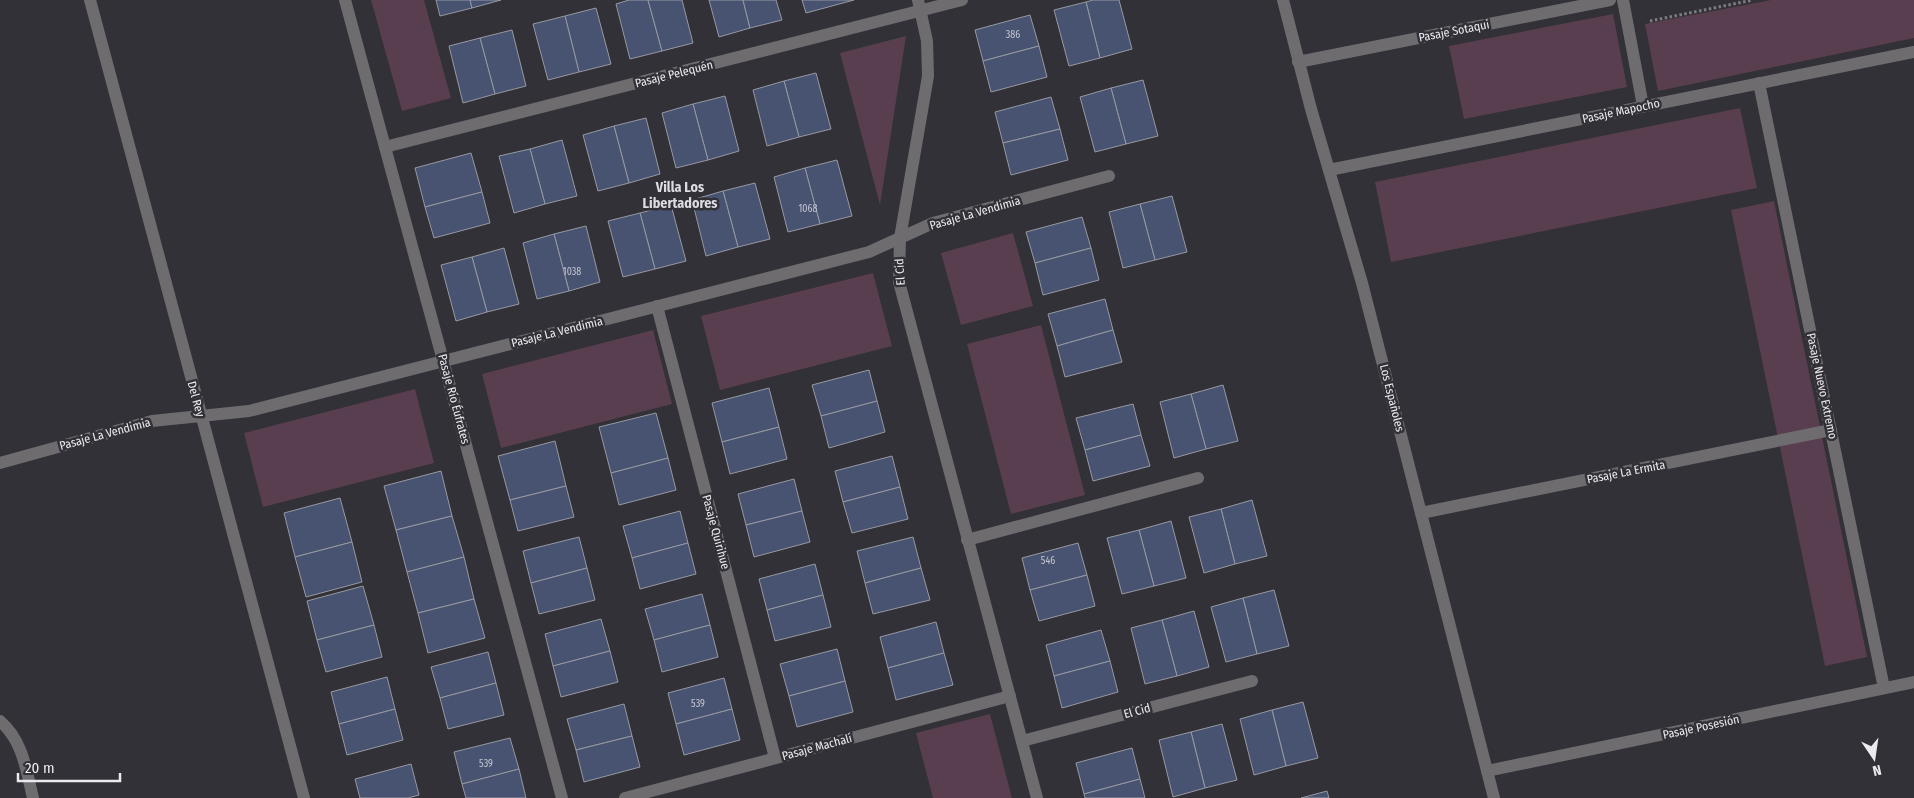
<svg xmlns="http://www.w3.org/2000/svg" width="1914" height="798" font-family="'Fira Sans Condensed',sans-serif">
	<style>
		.green { fill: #583e4e }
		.building { fill: #485271; stroke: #979aa1 }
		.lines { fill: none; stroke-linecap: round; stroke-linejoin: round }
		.path { stroke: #7c7c81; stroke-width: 3; stroke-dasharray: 2.5 2.5; stroke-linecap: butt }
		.minor { stroke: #6e6c6f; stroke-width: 12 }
		.labels { text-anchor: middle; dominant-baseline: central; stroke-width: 5; stroke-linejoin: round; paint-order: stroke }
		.number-label { font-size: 10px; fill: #c2c5d0 }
		.street-label { font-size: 12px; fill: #ebebef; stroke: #323137 }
		.neighbourhood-label { font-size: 14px; font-weight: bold; fill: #dddbe4; stroke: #323137 }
	</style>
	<rect width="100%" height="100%" fill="#323137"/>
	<g class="green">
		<polygon points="371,0 424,0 451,98 402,111"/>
		<polygon points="1771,0 1914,0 1914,38 1658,91 1645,24"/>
		<polygon points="1613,14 1627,87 1464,119 1449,46"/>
		<polygon points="906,36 880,205 840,53"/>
		<polygon points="1740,108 1757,188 1391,262 1375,182"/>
		<polygon points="1774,201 1867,657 1825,666 1731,210"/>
		<polygon points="1013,233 1033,306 961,325 941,253"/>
		<polygon points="873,273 892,346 720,390 701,316"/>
		<polygon points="1041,325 1085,495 1011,514 967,344"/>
		<polygon points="653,330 672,404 501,448 482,374"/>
		<polygon points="415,389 434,463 263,507 244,433"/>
		<polygon points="990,714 1012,798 933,798 916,733"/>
	</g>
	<g class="building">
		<polygon points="436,0 470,0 472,8 440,16"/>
		<polygon points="470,0 501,0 472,8"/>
		<polygon points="629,0 648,0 662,51 630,59 616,4"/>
		<polygon points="648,0 682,0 693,43 662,51"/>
		<polygon points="709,0 743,0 750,28 719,37"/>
		<polygon points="743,0 776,0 782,20 750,28"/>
		<polygon points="802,0 854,0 806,13"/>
		<polygon points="1093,0 1119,0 1132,49 1100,58 1086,2"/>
		<polygon points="1086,2 1100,58 1069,66 1054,10"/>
		<polygon points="596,8 611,64 579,72 565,16"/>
		<polygon points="1030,15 1039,46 983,61 975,30"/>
		<polygon points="565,16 579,72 548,80 533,24"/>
		<polygon points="512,30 526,86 495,94 480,38"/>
		<polygon points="480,38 495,94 463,103 449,46"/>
		<polygon points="1039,46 1047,77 991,92 983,61"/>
		<polygon points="816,73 831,129 799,137 784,81"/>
		<polygon points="1143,80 1158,136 1126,144 1111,88"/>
		<polygon points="784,81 799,137 767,146 753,90"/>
		<polygon points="1111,88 1126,144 1095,152 1080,97"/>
		<polygon points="725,96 739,151 708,160 693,104"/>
		<polygon points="1051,97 1060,129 1003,143 995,112"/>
		<polygon points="693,104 708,160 676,168 662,113"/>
		<polygon points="646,118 660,174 629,183 614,126"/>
		<polygon points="614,126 629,183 598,191 583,135"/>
		<polygon points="1060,129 1068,160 1011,175 1003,143"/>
		<polygon points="562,140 577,196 545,204 530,149"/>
		<polygon points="530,149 545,204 514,213 499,156"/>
		<polygon points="471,153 482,192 425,207 415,168"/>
		<polygon points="837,160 852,216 820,224 805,168"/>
		<polygon points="805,168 820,224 788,232 774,177"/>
		<polygon points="755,183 770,239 738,247 723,191"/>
		<polygon points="723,191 738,247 706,256 692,200"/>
		<polygon points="482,192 490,223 434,238 425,207"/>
		<polygon points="1172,196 1187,252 1155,260 1140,204"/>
		<polygon points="1140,204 1155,260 1123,268 1109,212"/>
		<polygon points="671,205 686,261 655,269 640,213"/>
		<polygon points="640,213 655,269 623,277 608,221"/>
		<polygon points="1082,217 1091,248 1035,263 1026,232"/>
		<polygon points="586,226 600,282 569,291 554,234"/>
		<polygon points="554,234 569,291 537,299 523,243"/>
		<polygon points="504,248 519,304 487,312 472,257"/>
		<polygon points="1091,248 1099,280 1043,295 1035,263"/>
		<polygon points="472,257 487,312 456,321 441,265"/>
		<polygon points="1105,299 1113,330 1057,346 1048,314"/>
		<polygon points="1113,330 1122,362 1065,377 1057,346"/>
		<polygon points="869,370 877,401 821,416 812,385"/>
		<polygon points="1223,385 1238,441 1206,449 1191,394"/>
		<polygon points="769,388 779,427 722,442 712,403"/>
		<polygon points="1191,394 1206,449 1174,458 1160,402"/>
		<polygon points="877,401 885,432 829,448 821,416"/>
		<polygon points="1133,404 1141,435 1085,450 1076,418"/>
		<polygon points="656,413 668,458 611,473 599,427"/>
		<polygon points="779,427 787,459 730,474 722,442"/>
		<polygon points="1141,435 1150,466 1093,481 1085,450"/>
		<polygon points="555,441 566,486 510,500 498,456"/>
		<polygon points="892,456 900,487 843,502 835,471"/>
		<polygon points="668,458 676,490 619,505 611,473"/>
		<polygon points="441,471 452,516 396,530 384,486"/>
		<polygon points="794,479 802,511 746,525 738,494"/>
		<polygon points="566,486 574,517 518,531 510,500"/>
		<polygon points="900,487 908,519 852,533 843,502"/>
		<polygon points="340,498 352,542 295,557 284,513"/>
		<polygon points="1252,500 1267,556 1235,564 1221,509"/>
		<polygon points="1221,509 1235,564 1204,573 1189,517"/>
		<polygon points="680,511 688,543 632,558 623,526"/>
		<polygon points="802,511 810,542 754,557 746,525"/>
		<polygon points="452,516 464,557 407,572 396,530"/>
		<polygon points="1171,521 1186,578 1154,586 1139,530"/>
		<polygon points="1139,530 1154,586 1122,594 1107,538"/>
		<polygon points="579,537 587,568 531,583 523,551"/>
		<polygon points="913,537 921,568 865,583 857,551"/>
		<polygon points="352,542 362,582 306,597 295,557"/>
		<polygon points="688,543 696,574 640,589 632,558"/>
		<polygon points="1078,543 1087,575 1030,590 1022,558"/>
		<polygon points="464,557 474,599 418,613 407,572"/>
		<polygon points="815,564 823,595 767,610 759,579"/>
		<polygon points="587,568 595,600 539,614 531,583"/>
		<polygon points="921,568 930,600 873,614 865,583"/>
		<polygon points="1087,575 1095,606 1039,621 1030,590"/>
		<polygon points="363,586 374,625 317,640 307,601"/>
		<polygon points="1274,590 1289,646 1257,654 1243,598"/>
		<polygon points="702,594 710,625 654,640 645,609"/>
		<polygon points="823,595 831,627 775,641 767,610"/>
		<polygon points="1243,598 1257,654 1226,662 1211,607"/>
		<polygon points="474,599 485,638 428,653 418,613"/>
		<polygon points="1194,611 1209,667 1177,676 1162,620"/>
		<polygon points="601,619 610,651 553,666 545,634"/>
		<polygon points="1162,620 1177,676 1145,684 1131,628"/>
		<polygon points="936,622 944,653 888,668 880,637"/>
		<polygon points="374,625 382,657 326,672 317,640"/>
		<polygon points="710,625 718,657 662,672 654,640"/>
		<polygon points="1101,630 1110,661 1054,676 1046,645"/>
		<polygon points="837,649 845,681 789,696 780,664"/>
		<polygon points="610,651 618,682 561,697 553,666"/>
		<polygon points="488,652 496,683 440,698 431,667"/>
		<polygon points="944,653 953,685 896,700 888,668"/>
		<polygon points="1110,661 1118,692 1062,708 1054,676"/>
		<polygon points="387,677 395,709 339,724 331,692"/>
		<polygon points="724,678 732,709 676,724 668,693"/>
		<polygon points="845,681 853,712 797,727 789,696"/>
		<polygon points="496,683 504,715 448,729 440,698"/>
		<polygon points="1303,702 1318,758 1286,766 1272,710"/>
		<polygon points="624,704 632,736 576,750 567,719"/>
		<polygon points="395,709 403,740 347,755 339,724"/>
		<polygon points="732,709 740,740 684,755 676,724"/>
		<polygon points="1272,710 1286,766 1254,775 1240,719"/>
		<polygon points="1222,724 1237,780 1205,788 1191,732"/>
		<polygon points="1191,732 1205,788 1173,797 1159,740"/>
		<polygon points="632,736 640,767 584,782 576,750"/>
		<polygon points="510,738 519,769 462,784 454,752"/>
		<polygon points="1132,748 1140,779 1084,794 1076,763"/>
		<polygon points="411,764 419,795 408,798 360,798 355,779"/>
		<polygon points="519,769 526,798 466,798 462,784"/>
		<polygon points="1140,779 1145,798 1085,798 1084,794"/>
		<polygon points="1327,791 1329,798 1301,798"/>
	</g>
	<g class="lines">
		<polyline class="path" points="1650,21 1753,0"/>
		<g class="minor">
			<polyline points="90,0 304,798"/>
			<polyline points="345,0 562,798"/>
			<polyline points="918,0 927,41 928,76 900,238 899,282 1037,798"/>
			<polyline points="1283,0 1311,109 1362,283 1494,798"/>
			<polyline points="1623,0 1643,106"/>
			<polyline points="1298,62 1610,0"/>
			<polyline points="1759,83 1884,688"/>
			<polyline points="385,147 962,0"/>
			<polyline points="1329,170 1914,52"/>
			<polyline points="657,306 775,758"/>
			<polyline points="0,463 152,421 249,411 869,252 933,223 1109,176"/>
			<polyline points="1421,513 1831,430"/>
			<polyline points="967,540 1198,478"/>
			<path d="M0 721C23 741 26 769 33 798"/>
			<polyline points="1022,741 1252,681"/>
			<polyline points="1487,771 1914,682"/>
			<polyline points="625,798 1010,696"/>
		</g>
	</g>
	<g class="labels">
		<g class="number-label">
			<text x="1013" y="35">386</text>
			<text x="808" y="209">1068</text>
			<text x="572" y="272">1038</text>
			<text x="1048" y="561">546</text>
			<text x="698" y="704">539</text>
			<text x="486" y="764">539</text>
		</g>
		<g class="street-label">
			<text transform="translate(1454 31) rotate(-11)">Pasaje Sotaqui</text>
			<text transform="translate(674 74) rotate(-14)">Pasaje Pelequén</text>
			<text transform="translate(1621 111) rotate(-12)">Pasaje Mapocho</text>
			<text transform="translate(975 213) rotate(-16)">Pasaje La Vendimia</text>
			<text transform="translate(900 272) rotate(-93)">El Cid</text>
			<text transform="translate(557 332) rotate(-14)">Pasaje La Vendimia</text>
			<text transform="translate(1822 386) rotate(78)">Pasaje Nuevo Extremo</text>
			<text transform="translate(1392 398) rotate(76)">Los Españoles</text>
			<text transform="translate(196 399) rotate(75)">Del Rey</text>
			<text transform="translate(454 399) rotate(75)">Pasaje Río Éufrates</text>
			<text transform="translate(105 434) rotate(-15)">Pasaje La Vendimia</text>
			<text transform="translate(1626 472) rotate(-11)">Pasaje La Ermita</text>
			<text transform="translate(716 532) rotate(75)">Pasaje Quirihue</text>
			<text transform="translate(1137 711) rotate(-15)">El Cid</text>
			<text transform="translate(1701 727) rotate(-12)">Pasaje Posesión</text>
			<text transform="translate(817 747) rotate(-15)">Pasaje Machalí</text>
		</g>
		<g class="neighbourhood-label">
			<text x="680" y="187">Villa Los<tspan x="680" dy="16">Libertadores</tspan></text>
		</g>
	</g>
	<g transform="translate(1874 758) rotate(167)" stroke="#323137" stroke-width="4" paint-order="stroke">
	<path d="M0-4L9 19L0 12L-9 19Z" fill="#ebebef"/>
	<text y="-8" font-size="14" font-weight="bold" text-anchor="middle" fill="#ebebef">N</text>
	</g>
	<path d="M18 773v8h102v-8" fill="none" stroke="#ebebef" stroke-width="2.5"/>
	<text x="25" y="773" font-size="15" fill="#ebebef" stroke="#323137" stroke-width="4" paint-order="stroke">20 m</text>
</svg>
